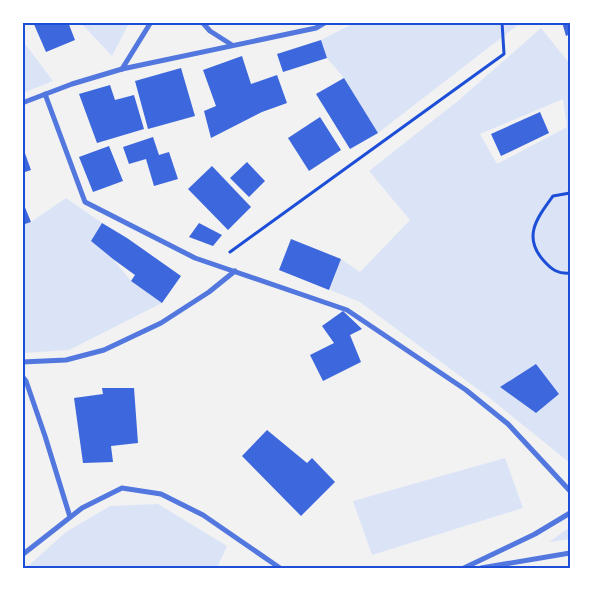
<svg xmlns="http://www.w3.org/2000/svg" width="593" height="591" font-family="Signika,sans-serif">
	<style>
		.green { fill: #dbe4f7; fill-rule: evenodd }
		.building { fill: #3d67dc }
		.lines { fill: none; stroke-linecap: round; stroke-linejoin: round }
		.path { stroke: #1d4ed8; stroke-width: 3 }
		.minor { stroke: #5277de; stroke-width: 5 }
		.neatline { fill: none; stroke: #1d4ed8; stroke-width: 2 }
	</style>
	<rect width="100%" height="100%" fill="#f2f2f2"/>
	<g class="green">
		<polygon points="516,22 519,24 378,133 344,78 327,58 321,40 354,23"/>
		<polygon points="81,23 129,23 112,56"/>
		<path d="M541 28 570 64V463L487 396 360 302 330 290 341 259 360 272 410 220 369 171 459 100ZM563 99 567 127 497 164 480 134Z"/>
		<polygon points="23,41 53,81 23,93 22,93"/>
		<polygon points="66,198 102,223 91,241 113,259 131,281 162,303 69,350 23,353 23,225 31,222"/>
		<polygon points="505,458 523,508 372,555 353,501"/>
		<polygon points="158,504 227,546 217,568 26,568 66,532 110,506"/>
		<polygon points="570,527 570,539 549,542"/>
	</g>
	<g class="building">
		<polygon points="33,22 68,22 75,40 46,52"/>
		<polygon points="562,22 570,22 570,34 566,36"/>
		<polygon points="321,40 327,58 283,72 277,54"/>
		<polygon points="242,56 251,84 277,75 287,103 262,112 211,138 204,111 216,106 203,70"/>
		<polygon points="181,68 195,116 148,129 135,81"/>
		<polygon points="344,78 378,133 350,149 316,94"/>
		<polygon points="110,85 115,100 134,95 144,129 97,143 79,94"/>
		<polygon points="540,112 549,133 501,156 491,134"/>
		<polygon points="320,117 341,150 309,171 288,138"/>
		<polygon points="153,137 159,155 169,152 178,179 154,186 146,159 129,164 123,147"/>
		<polygon points="22,145 31,170 22,173"/>
		<polygon points="109,146 123,181 93,192 79,157"/>
		<polygon points="247,162 265,181 249,197 230,178"/>
		<polygon points="212,166 251,207 228,230 188,189"/>
		<polygon points="22,200 31,222 22,225"/>
		<polygon points="102,223 127,238 181,276 162,303 131,281 135,275 113,259 91,241"/>
		<polygon points="199,223 222,235 213,246 189,237"/>
		<polygon points="291,239 341,259 329,290 279,270"/>
		<polygon points="343,311 362,329 350,335 361,362 323,381 310,355 334,343 322,326"/>
		<polygon points="536,364 559,394 536,413 500,387"/>
		<polygon points="102,388 134,388 138,443 111,446 113,462 83,463 74,398 103,394"/>
		<polygon points="267,430 307,463 312,458 335,482 301,516 242,456"/>
	</g>
	<g class="lines">
		<g class="path">
			<path d="M570 193 553 196C537 218 522 237 544 261 552 270 558 274 570 273"/>
			<polyline points="230,252 504,54 502,22"/>
		</g>
		<g class="minor">
			<polyline points="202,22 210,31 232,45"/>
			<polyline points="122,69 151,22"/>
			<polyline points="45,94 85,202 195,258 347,310 466,390 508,424 570,491"/>
			<polyline points="22,103 72,84 122,69 316,28 326,22"/>
			<polyline points="22,362 66,360 104,350 161,323 209,292 235,271"/>
			<polyline points="22,376 26,381 45,436 70,517"/>
			<polyline points="22,555 82,508 122,488 161,494 203,515 280,568"/>
			<polyline points="464,568 535,534 570,513"/>
			<polyline points="481,568 570,553"/>
		</g>
	</g>
	<rect width="593" height="591" fill="none" stroke="#ffffff" stroke-width="48"/>
	<rect x="24" y="24" width="545" height="543" class="neatline"/>
</svg>
